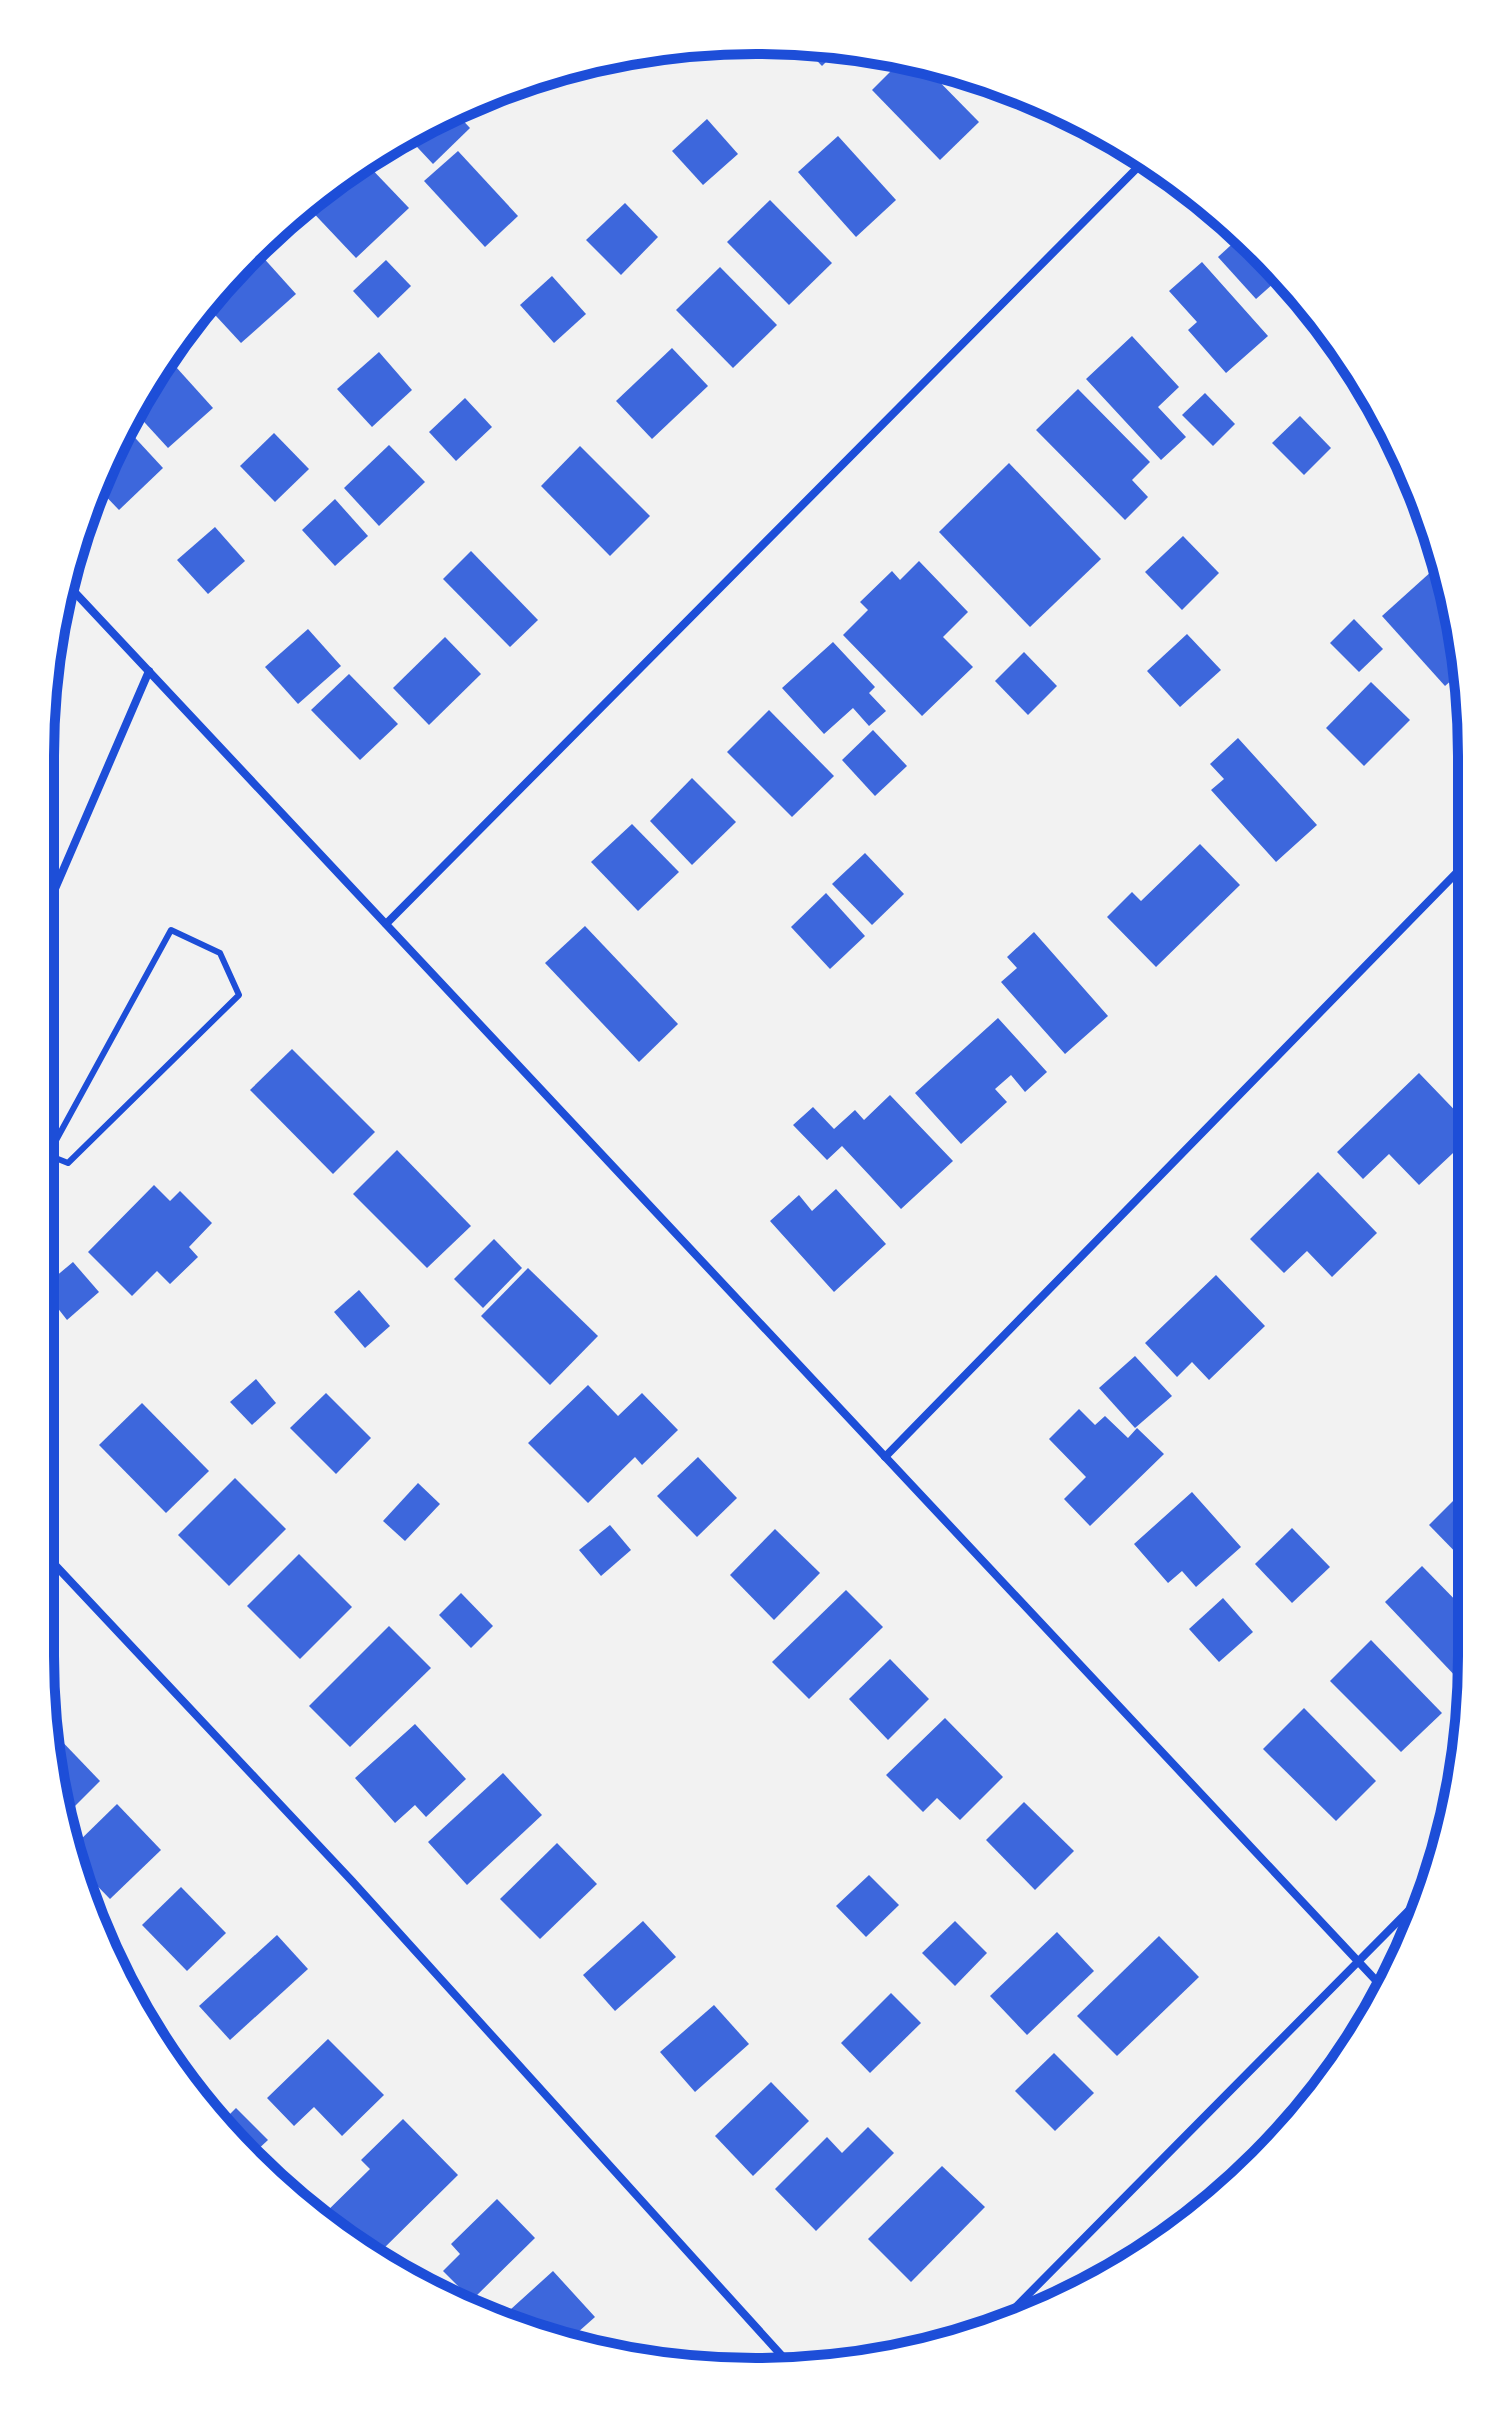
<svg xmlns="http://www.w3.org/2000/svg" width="1512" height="2412" font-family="Lora,serif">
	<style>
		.building { fill: #3d67dc }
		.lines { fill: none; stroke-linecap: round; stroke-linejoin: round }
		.service { stroke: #1d4ed8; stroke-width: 6 }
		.minor { stroke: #1d4ed8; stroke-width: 8 }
		.rim { fill: none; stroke: #1d4ed8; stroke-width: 10 }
	</style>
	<rect width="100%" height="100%" fill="#f2f2f2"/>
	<g class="building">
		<polygon points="799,42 803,42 840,48 822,66"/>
		<polygon points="663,46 676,46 664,57 655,48"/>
		<polygon points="904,58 919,61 979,122 940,160 872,90"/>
		<polygon points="454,111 470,128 433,164 404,133"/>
		<polygon points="707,119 738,154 703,185 672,151"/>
		<polygon points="838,136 896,200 856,237 798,172"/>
		<polygon points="458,151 518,216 485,247 424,181"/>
		<polygon points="364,161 409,208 356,258 304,203"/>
		<polygon points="770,200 832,263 789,305 727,242"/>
		<polygon points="625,203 658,237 621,275 586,240"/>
		<polygon points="1242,235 1284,274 1256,299 1218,257"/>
		<polygon points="260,254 296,294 241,343 204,303"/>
		<polygon points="386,260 411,286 378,318 353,291"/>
		<polygon points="1202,262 1268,336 1226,373 1188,330 1197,322 1169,291"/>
		<polygon points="720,267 777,325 733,368 676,310"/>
		<polygon points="552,276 586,314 554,343 520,305"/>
		<polygon points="1132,336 1179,387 1158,407 1186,437 1161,460 1086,379"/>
		<polygon points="672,348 708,386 652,439 616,401"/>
		<polygon points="379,352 412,390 372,427 337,389"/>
		<polygon points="167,357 213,408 168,448 135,412"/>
		<polygon points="1078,389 1150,462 1132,480 1148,497 1125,520 1036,430"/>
		<polygon points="1205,393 1235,424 1213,446 1182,415"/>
		<polygon points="465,398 492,427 456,461 429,432"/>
		<polygon points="1300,416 1331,448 1304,475 1272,443"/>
		<polygon points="126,428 163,468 119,510 94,484"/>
		<polygon points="274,433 309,469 275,502 240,466"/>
		<polygon points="389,445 425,482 379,526 344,488"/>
		<polygon points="580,446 650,516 610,556 541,486"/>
		<polygon points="1009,463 1101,559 1030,627 939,532"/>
		<polygon points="335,499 368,536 335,566 302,530"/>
		<polygon points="215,527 245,561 208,594 177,560"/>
		<polygon points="1183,536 1219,573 1182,610 1145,572"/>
		<polygon points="471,551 538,620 510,647 443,579"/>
		<polygon points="919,561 968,612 943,637 973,667 922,716 843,635 868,610 860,602 892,571 900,580"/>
		<polygon points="1443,561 1447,570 1464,669 1445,686 1382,616"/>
		<polygon points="1354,619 1383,649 1359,672 1330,643"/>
		<polygon points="308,629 341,666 298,704 265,667"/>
		<polygon points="1187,634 1221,670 1180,707 1147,671"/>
		<polygon points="445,637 481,674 429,725 393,688"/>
		<polygon points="833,642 875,687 869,693 886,711 869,726 853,708 824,734 782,688"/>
		<polygon points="1024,652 1057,686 1028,715 995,681"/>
		<polygon points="349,674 398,724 360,760 311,710"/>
		<polygon points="1371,682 1410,720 1364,766 1326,728"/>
		<polygon points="769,710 834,776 792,817 727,752"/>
		<polygon points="873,730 907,766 875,796 842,760"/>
		<polygon points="1238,738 1317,825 1276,862 1211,790 1224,779 1210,764"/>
		<polygon points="692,778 736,822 692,865 650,821"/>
		<polygon points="632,824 679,872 638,911 591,862"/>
		<polygon points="1200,844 1240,885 1156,967 1107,917 1132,892 1141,901"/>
		<polygon points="865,853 904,894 872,925 832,884"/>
		<polygon points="826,893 865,936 830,969 791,927"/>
		<polygon points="585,926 678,1024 639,1062 545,963"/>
		<polygon points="1034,932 1108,1016 1065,1054 1001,982 1017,968 1007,957"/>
		<polygon points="998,1018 1047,1072 1025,1092 1011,1075 995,1089 1007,1102 961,1144 915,1093"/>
		<polygon points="292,1049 375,1132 333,1174 250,1090"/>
		<polygon points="1419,1073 1469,1125 1469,1138 1419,1185 1389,1154 1363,1179 1337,1152"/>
		<polygon points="890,1095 953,1161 901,1209 842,1146 827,1160 793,1125 813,1107 834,1129 855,1110 864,1120"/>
		<polygon points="397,1150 471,1226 427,1268 353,1194"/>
		<polygon points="1318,1172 1377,1233 1332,1277 1307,1251 1284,1273 1250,1239"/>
		<polygon points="154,1185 170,1201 180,1191 212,1223 189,1247 198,1257 170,1284 157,1271 132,1296 88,1252"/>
		<polygon points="836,1189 886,1244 834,1292 770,1221 799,1195 812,1211"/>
		<polygon points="494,1239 522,1268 483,1308 454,1279"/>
		<polygon points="73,1262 99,1292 67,1320 42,1288"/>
		<polygon points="528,1268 598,1336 550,1385 481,1316"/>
		<polygon points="1216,1275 1265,1326 1209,1380 1192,1362 1177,1377 1145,1343"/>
		<polygon points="359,1290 390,1326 365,1348 334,1312"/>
		<polygon points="1135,1356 1172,1396 1135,1428 1099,1388"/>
		<polygon points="256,1379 276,1403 252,1425 230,1402"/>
		<polygon points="588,1385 618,1416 642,1393 678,1430 642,1465 635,1457 588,1503 528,1443"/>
		<polygon points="326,1393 371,1438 336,1474 290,1428"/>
		<polygon points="142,1403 209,1471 166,1513 99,1445"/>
		<polygon points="1079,1409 1095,1425 1105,1416 1128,1438 1137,1428 1164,1454 1090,1526 1064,1499 1086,1477 1049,1439"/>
		<polygon points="698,1457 737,1498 697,1537 657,1496"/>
		<polygon points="235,1478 286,1529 229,1586 178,1535"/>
		<polygon points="418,1483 440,1504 405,1541 383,1521"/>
		<polygon points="1467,1487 1467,1564 1429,1525"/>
		<polygon points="1192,1492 1241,1547 1196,1587 1182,1571 1168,1583 1134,1544"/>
		<polygon points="610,1525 631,1550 601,1576 579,1550"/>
		<polygon points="1292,1528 1330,1567 1292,1603 1255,1564"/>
		<polygon points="775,1529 820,1573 774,1620 730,1575"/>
		<polygon points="299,1554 352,1607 300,1659 247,1606"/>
		<polygon points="1422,1566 1467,1612 1466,1675 1460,1681 1385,1602"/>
		<polygon points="846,1590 883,1627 809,1699 772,1662"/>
		<polygon points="461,1593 493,1626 471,1648 439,1615"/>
		<polygon points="1223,1598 1253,1632 1219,1662 1189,1629"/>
		<polygon points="389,1626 431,1668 350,1747 309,1706"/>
		<polygon points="1371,1640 1442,1713 1401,1752 1330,1681"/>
		<polygon points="890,1659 929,1699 888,1740 849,1699"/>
		<polygon points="1304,1708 1376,1781 1336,1821 1263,1749"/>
		<polygon points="945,1718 1003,1777 960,1820 937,1798 923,1812 886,1775"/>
		<polygon points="415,1724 466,1779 426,1817 415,1805 395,1823 355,1778"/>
		<polygon points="53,1732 100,1781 66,1815 53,1738"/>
		<polygon points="503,1773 542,1815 467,1885 428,1842"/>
		<polygon points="1024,1802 1074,1851 1035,1890 986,1840"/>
		<polygon points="117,1804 161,1850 110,1899 74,1862 72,1848"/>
		<polygon points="557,1843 597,1884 540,1939 500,1899"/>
		<polygon points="869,1875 899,1905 866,1937 836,1906"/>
		<polygon points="181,1887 226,1933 187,1971 142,1925"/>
		<polygon points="643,1921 676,1957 615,2011 583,1975"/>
		<polygon points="955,1921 987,1953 955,1986 922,1953"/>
		<polygon points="1057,1932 1094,1971 1027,2035 990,1996"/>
		<polygon points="277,1935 308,1969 230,2040 199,2006"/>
		<polygon points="1159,1936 1199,1977 1117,2056 1077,2016"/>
		<polygon points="891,1993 921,2023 870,2073 841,2043"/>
		<polygon points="714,2005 749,2044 695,2092 660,2052"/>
		<polygon points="328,2039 384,2095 342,2136 314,2107 294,2126 267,2098"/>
		<polygon points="1054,2053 1094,2093 1055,2131 1015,2091"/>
		<polygon points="771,2082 809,2121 753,2176 715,2136"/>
		<polygon points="236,2108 268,2140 254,2153 223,2121"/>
		<polygon points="403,2119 458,2175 377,2255 317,2221 370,2169 361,2160"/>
		<polygon points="868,2127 894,2153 816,2231 775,2189 827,2137 842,2153"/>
		<polygon points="942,2166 985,2207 911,2282 868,2239"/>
		<polygon points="497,2199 535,2238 472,2300 443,2271 460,2254 451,2244"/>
		<polygon points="553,2271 595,2317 577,2333 586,2344 525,2334 499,2320"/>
	</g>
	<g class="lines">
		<polyline class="service" points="43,1153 68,1163 239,995 220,953 171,930 48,1155"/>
		<g class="minor">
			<polyline points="67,584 1384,1989"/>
			<polyline points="45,912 149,671"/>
			<polyline points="386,924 1146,159"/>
			<polyline points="885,1457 1470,859"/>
			<polyline points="41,1550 352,1881 792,2367"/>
			<polyline points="1004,2319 1428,1891"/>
		</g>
	</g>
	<path d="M0 0H1512V2412H0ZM756 54H756A702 702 0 0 1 1458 756V1656A702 702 0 0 1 756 2358H756A702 702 0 0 1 54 1656V756A702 702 0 0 1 756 54Z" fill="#fff" fill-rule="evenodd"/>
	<path class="rim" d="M756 54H756A702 702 0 0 1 1458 756V1656A702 702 0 0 1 756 2358H756A702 702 0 0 1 54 1656V756A702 702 0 0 1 756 54Z"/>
</svg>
